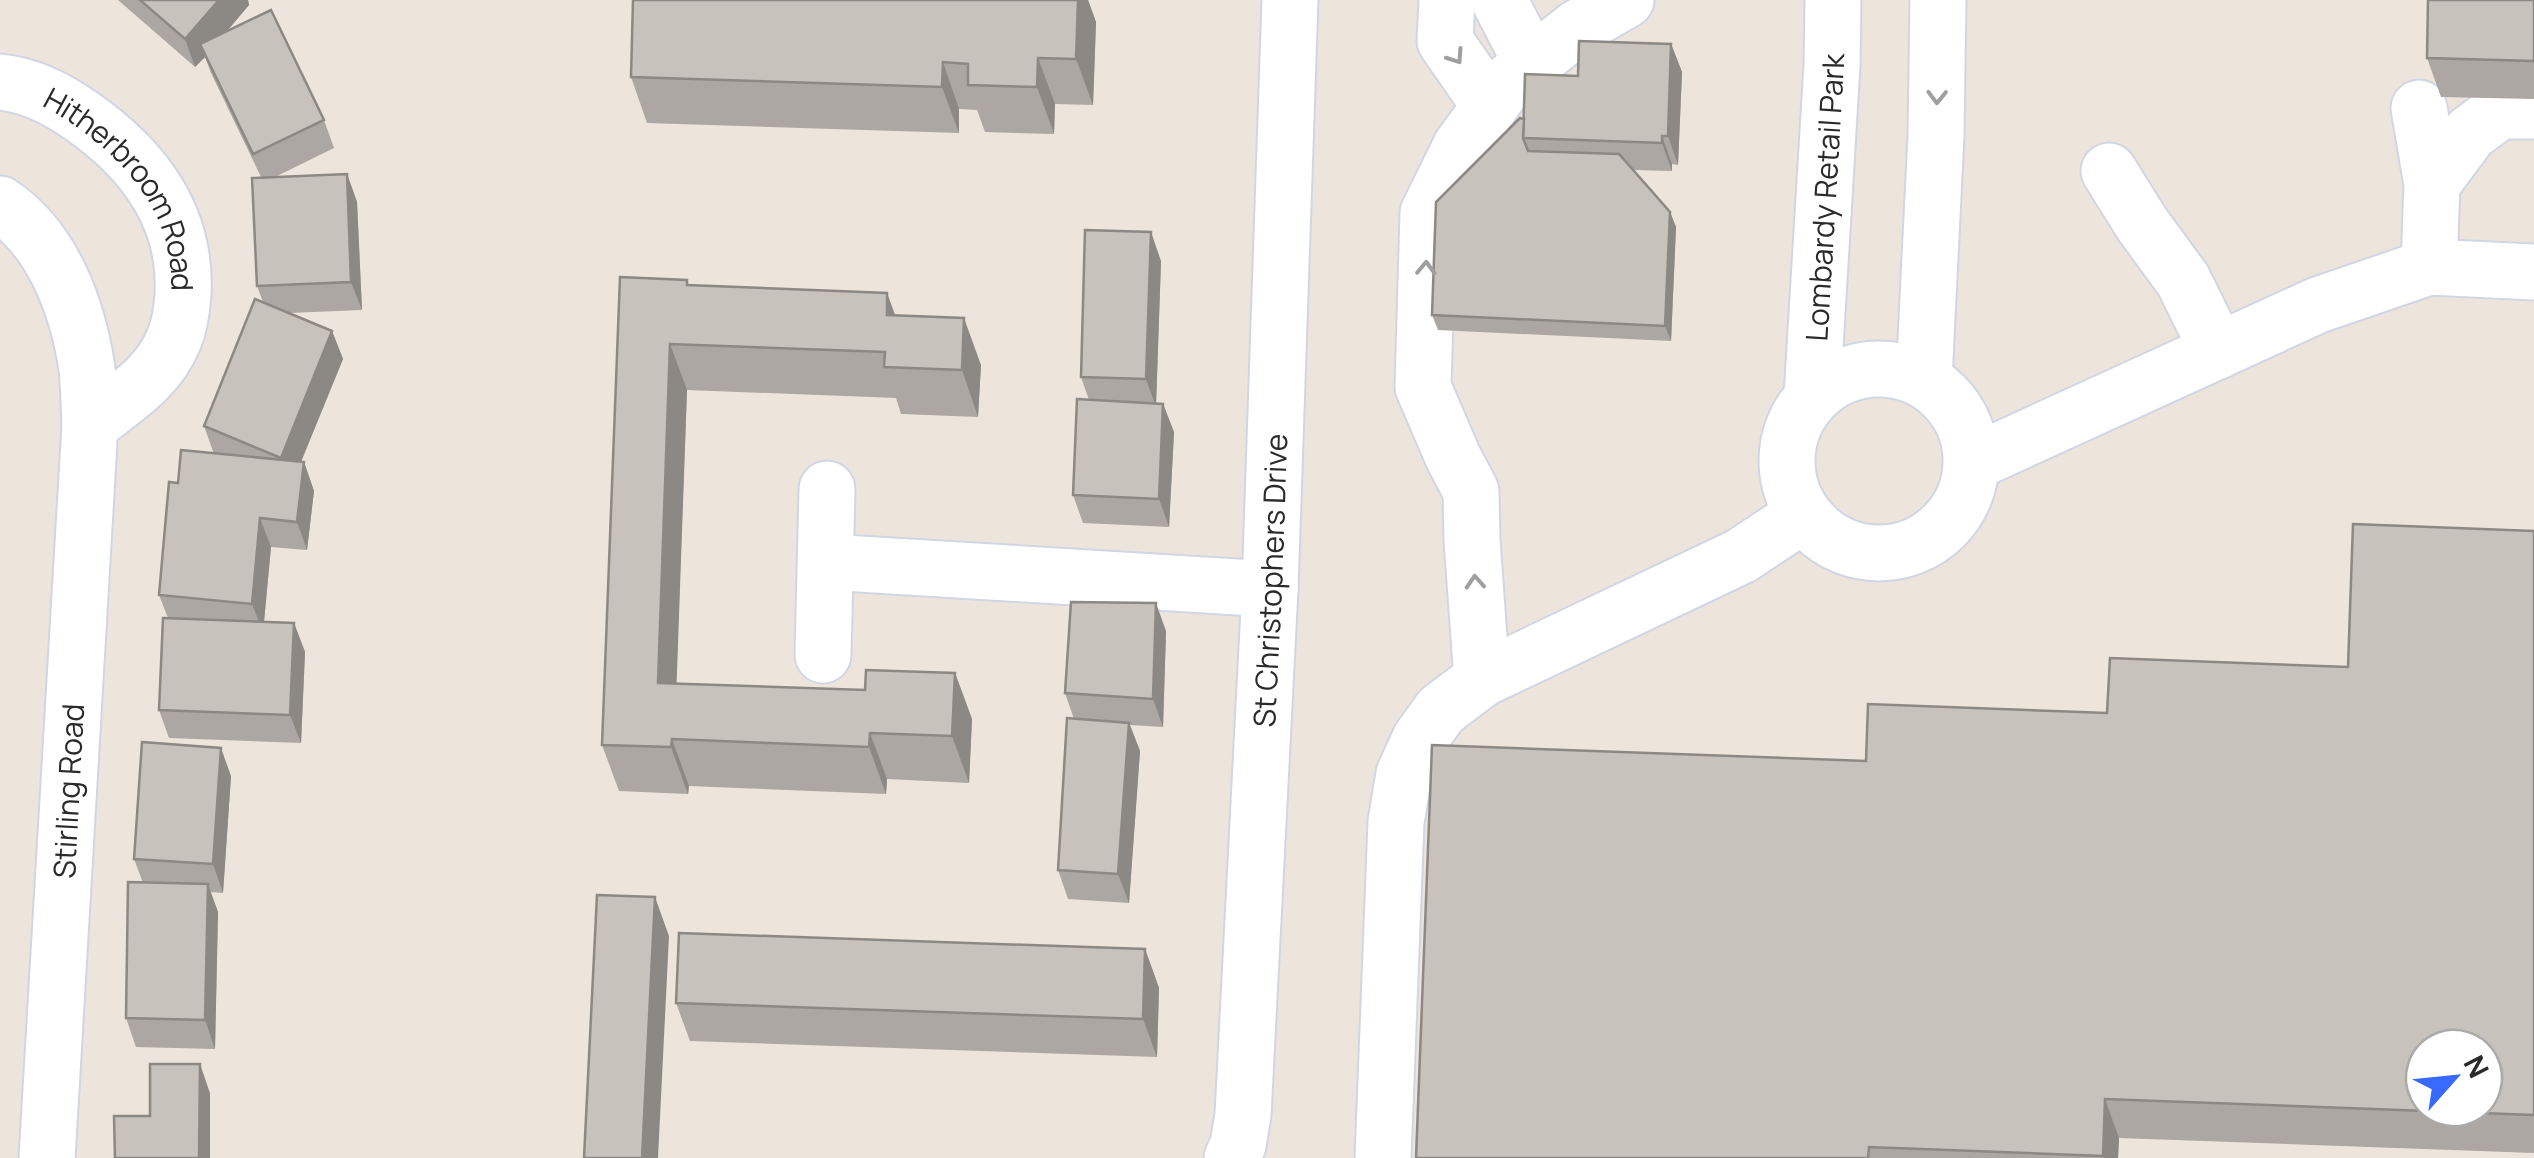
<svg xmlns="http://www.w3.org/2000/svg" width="2534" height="1158" font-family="Manrope,sans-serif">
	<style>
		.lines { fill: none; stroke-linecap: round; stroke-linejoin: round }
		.minor-casing { stroke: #d1d6e4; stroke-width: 59 }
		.minor { stroke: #fff; stroke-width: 55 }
		.wall { fill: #aca7a2 }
		.shaded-wall { fill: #8c8884 }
		.building { fill: #c8c2bc; stroke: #8c8884; stroke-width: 2.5; fill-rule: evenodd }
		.oneway { stroke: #9f9f9f }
		.labels { text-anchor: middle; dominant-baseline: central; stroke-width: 8; stroke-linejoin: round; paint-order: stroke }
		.street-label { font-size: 30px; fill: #2a2a2a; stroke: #fff }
	</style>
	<rect width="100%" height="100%" fill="#ede5dc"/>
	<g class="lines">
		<defs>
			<g id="minor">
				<polyline points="1447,0 1445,41 1490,106"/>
				<polyline points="1499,0 1532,64"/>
				<path id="s1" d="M0 82C31 85 58 99 83 117 144 160 187 217 183 294 182 310 180 325 174 339 159 378 122 400 90 425"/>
				<polyline points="2109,171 2142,224 2183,280 2218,351"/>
				<polyline points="2432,184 2470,133 2500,111 2534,111"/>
				<path d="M0 204C54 240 78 309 87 369 89 387 89 406 90 425L47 1158"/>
				<polyline points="2429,267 2534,272"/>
				<circle cx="1879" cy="461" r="92"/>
				<polyline points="1924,380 1936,135 1938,0"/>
				<path id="s2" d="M1812 397 1832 65 1833 0"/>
				<polyline points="1972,463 2318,305 2429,267 2432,184 2419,108"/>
				<polyline points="826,562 1270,589"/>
				<polyline points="823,655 827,489"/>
				<polyline points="1482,679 1472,540 1471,491 1453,457 1423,387 1428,213 1461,146 1507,83 1577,28 1626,0"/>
				<path id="s3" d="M1232 1158 1238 1145 1243 1115 1270 589 1290 0"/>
				<polyline points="1383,1158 1396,822 1404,774 1420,739 1441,710 1482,679 1741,556 1803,515"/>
			</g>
		</defs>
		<use href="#minor" class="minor-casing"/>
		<use href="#minor" class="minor"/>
	</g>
	<g class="wall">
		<polygon points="118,0 248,0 249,5 226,32 324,120 334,148 275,177 347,174 357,202 362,310 289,313 332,331 343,359 301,462 304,462 314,491 307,550 271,547 264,622 294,623 305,652 301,743 169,738 159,710 168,618 159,595 178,483 214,454 204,426 263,302 257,286 261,177 211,73 205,57 195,67"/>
		<polygon points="633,0 1088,0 1096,22 1093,105 1055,104 1054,134 985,132 977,110 959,109 959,133 647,123 631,77"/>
		<polygon points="2534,0 2534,99 2441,97 2427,58"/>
		<polygon points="1671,44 1682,72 1678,165 1672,164 1672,171 1633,170 1670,212 1676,227 1671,341 1438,330 1432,315 1524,119 1578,76"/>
		<polygon points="1161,261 1156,403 1163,404 1174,432 1169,527 1083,523 1073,495 1089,400 1081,377"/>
		<polygon points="620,277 687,280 689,285 895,316 981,365 978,417 901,414 896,398 687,390 676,683 865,690 955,673 972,719 969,783 887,779 886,794 689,786 688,794 619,791 602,745"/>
		<polygon points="2534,531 2534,1153 2119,1138 2118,1158 1416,1158 1866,761 2348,667"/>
		<polygon points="1166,631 1163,727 1130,725 1140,751 1129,903 1068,899 1058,870 1074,719 1065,693"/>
		<polygon points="231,776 223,893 210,892 218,912 215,1049 136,1047 126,1018 143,883 134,859"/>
		<polygon points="1145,949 1159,988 1157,1057 690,1041 676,1003"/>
	</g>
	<g class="shaded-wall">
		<polygon points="219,0 248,0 249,5 206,56 200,44 205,57 195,67 185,39"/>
		<polygon points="1078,0 1088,0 1096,22 1093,105 1076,59"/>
		<polygon points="1671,44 1682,72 1678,165 1668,136"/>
		<polygon points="1038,58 1055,104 1054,134 1037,87"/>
		<polygon points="943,62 959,109 959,133 942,87"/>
		<polygon points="1662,136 1672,164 1672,171 1662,143"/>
		<polygon points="347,174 357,202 362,310 351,282"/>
		<polygon points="1670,212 1676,227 1671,341 1665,326"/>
		<polygon points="1151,232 1161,261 1156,407 1146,379"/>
		<polygon points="887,293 904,339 887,315"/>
		<polygon points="964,318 981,365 978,417 962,370"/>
		<polygon points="332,331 343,359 291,486 281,458"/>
		<polygon points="670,344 687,390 675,729 658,683"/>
		<polygon points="1163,404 1174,432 1169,527 1159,499"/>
		<polygon points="304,462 314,491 307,550 297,522"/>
		<polygon points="260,518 271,547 263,632 252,604"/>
		<polygon points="1156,603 1166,631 1163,727 1153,699"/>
		<polygon points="294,623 305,652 301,743 290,715"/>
		<polygon points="955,673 972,719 969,783 952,736"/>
		<polygon points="1129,723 1140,751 1129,903 1118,874"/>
		<polygon points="870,733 887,779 886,794 869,747"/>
		<polygon points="672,739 689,786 688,794 671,747"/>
		<polygon points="221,748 231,776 223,893 213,864"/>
		<polygon points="208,884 218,912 215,1049 205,1020"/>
		<polygon points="655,897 669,936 658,1158 642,1158"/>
		<polygon points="1145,949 1159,988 1157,1057 1143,1019"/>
		<polygon points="200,1064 210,1093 210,1158 199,1158"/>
		<polygon points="2105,1099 2119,1138 2118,1158 2104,1158 2103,1156"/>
	</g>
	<g class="building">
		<polygon points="140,0 219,0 185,39"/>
		<polygon points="633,0 1078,0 1076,59 1038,58 1037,87 968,85 968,64 943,62 942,87 631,77"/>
		<polygon points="2428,0 2534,0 2534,61 2427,58"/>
		<polygon points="271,10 324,120 253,154 200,44"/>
		<polygon points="1579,41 1671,44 1668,136 1662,136 1662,143 1523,138 1525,74 1578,76"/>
		<polygon points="1520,118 1524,119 1523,138 1528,151 1619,154 1670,212 1665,326 1432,315 1436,202"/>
		<polygon points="347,174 351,282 257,286 252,178"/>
		<polygon points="1085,230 1151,232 1146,379 1081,377"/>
		<polygon points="620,277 687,280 687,285 887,293 887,315 964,318 962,370 884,367 885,352 670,344 658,683 865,690 866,670 955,673 952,736 870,733 869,747 672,739 671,747 602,745"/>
		<polygon points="255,299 332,331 281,458 204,426"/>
		<polygon points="1077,399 1163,404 1159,499 1073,495"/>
		<polygon points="181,450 304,462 297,522 260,518 252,604 159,595 169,482 178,483"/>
		<path d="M2353 524 2534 531V1115L2105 1099 2103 1156 1869 1147 1868 1158H1416L1432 745 1866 761 1868 704 2107 713 2110 658 2348 667ZM2424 1048H2484V1108H2424Z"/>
		<polygon points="1071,602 1156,603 1153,699 1065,693"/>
		<polygon points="163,618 294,623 290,715 159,710"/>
		<polygon points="1067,718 1129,723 1118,874 1058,870"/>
		<polygon points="142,742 221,748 213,864 134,859"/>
		<polygon points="128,882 208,884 205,1020 126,1018"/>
		<polygon points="597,895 655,897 642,1158 584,1158"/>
		<polygon points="679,933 1145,949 1143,1019 676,1003"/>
		<polygon points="150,1064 200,1064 199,1158 115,1158 114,1116 150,1116"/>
	</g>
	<defs><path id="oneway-chevron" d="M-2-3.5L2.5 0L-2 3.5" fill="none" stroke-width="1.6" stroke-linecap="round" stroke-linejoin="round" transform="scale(2.5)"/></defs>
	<g class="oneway">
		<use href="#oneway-chevron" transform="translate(1456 57) rotate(56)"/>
		<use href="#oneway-chevron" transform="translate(1937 97) rotate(91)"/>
		<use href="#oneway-chevron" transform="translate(1426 268) rotate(-88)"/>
		<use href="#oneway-chevron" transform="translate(1475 582) rotate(-94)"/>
	</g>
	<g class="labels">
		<g class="street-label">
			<text stroke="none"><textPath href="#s1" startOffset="175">Hitherbroom Road</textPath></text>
			<text stroke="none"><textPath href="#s2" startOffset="200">Lombardy Retail Park</textPath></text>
			<text stroke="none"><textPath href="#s3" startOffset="580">St Christophers Drive</textPath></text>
			<text transform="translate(68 791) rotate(-87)">Stirling Road</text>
		</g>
	</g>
	<g transform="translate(2454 1078) rotate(63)"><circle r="48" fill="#ffffff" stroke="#aaaaaa" stroke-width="2.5"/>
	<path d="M0-8L18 38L0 25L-18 38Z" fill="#386afe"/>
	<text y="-15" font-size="28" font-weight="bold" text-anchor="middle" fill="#2a2a2a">N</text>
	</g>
</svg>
